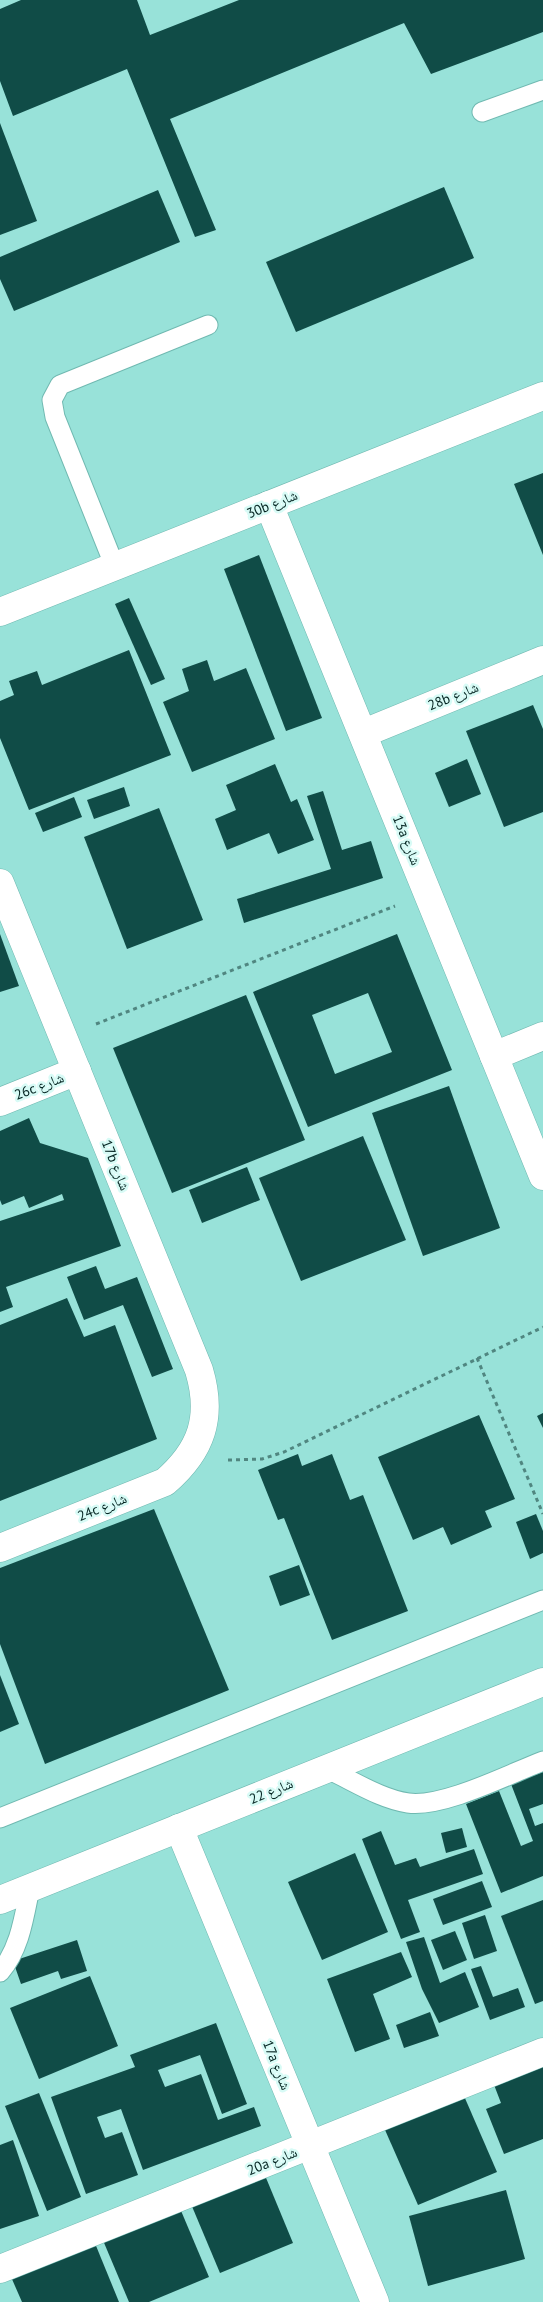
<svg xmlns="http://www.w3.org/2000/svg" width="543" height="2302" font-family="'PT Sans','Noto Naskh Arabic',sans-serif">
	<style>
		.building { fill: #104c47; fill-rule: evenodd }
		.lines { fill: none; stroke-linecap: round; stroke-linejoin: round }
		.lane-casing { stroke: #70b9b1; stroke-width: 21 }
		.street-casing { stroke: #70b9b1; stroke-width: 29 }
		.path { stroke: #508680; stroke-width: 3; stroke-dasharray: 4 4; stroke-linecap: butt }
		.lane { stroke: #fff; stroke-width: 19 }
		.street { stroke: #fff; stroke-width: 28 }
		.labels { text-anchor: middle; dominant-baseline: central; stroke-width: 5; stroke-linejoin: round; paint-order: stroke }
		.street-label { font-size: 14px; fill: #032320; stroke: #d8fbf6 }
	</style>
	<rect width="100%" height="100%" fill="#98e2d9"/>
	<g class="building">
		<polygon points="21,0 137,0 150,35 239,0 543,0 543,32 431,74 404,23 170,119 216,230 195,237 127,69 13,116 0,81 0,9"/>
		<polygon points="0,123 37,221 0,235"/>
		<polygon points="444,187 474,258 296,332 266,262"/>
		<polygon points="158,190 180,242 14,311 0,279 0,257"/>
		<polygon points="543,473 543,555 514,484"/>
		<polygon points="259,555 322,718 286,731 224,569"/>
		<polygon points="129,598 165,679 151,685 115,604"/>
		<polygon points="129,650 171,755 29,810 0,738 0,701 14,695 9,681 37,671 42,685"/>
		<polygon points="207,660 214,681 246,668 275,739 192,772 163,702 189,691 182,669"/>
		<polygon points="533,705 543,729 543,812 504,827 466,731"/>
		<polygon points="467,759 481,794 449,807 435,773"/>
		<polygon points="275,764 291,802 297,799 314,840 278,854 269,833 227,850 215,819 236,810 226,785"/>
		<polygon points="124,787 130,806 94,819 87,800"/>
		<polygon points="323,791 342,850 371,841 383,878 244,923 237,899 331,869 307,796"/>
		<polygon points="74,797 82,817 43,832 35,813"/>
		<polygon points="159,808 203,920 127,949 84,837"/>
		<polygon points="0,934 19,986 0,992"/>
		<path d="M397 934 452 1070 308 1127 253 992ZM368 993 392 1052 335 1074 312 1015Z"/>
		<polygon points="246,995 305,1140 172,1193 113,1048"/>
		<polygon points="449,1086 500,1228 423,1256 372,1113"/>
		<polygon points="29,1118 40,1143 88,1158 121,1246 6,1287 13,1307 0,1312 0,1221 64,1200 62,1194 29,1208 24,1196 2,1205 0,1200 0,1131"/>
		<polygon points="363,1136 406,1240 301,1281 259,1178"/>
		<polygon points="247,1167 260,1200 202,1223 189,1190"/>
		<polygon points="96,1266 105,1289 137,1277 173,1369 152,1377 123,1305 84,1320 67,1277"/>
		<polygon points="67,1298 84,1337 115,1325 157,1439 0,1501 0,1325"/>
		<polygon points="543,1413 543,1428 537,1416"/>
		<polygon points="479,1415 515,1499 485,1511 492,1527 451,1545 443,1527 413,1540 378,1457"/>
		<polygon points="298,1454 302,1466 332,1454 350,1500 363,1495 408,1611 332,1640 284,1518 278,1520 258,1470"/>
		<polygon points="154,1509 229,1690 45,1764 0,1644 0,1568"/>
		<polygon points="536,1514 543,1531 543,1553 530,1559 516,1522"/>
		<polygon points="299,1565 310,1595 280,1606 269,1576"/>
		<polygon points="0,1675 19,1724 0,1732"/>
		<polygon points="543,1772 543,1804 529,1809 535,1826 543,1823 543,1876 501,1893 466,1804 499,1791 521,1846 533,1841 511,1784"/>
		<polygon points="462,1828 467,1847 446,1853 441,1833"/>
		<polygon points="381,1831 395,1865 416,1858 420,1867 474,1849 483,1874 408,1900 420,1932 401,1939 362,1839"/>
		<polygon points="355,1853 388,1932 322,1960 288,1882"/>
		<polygon points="482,1881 492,1907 443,1925 433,1899"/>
		<polygon points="543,1900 543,2001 535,2004 501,1916"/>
		<polygon points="485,1915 497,1951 474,1959 462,1923"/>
		<polygon points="455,1931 467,1960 443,1970 431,1940"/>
		<polygon points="424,1937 440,1983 465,1972 479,2007 439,2023 422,1989 406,1942"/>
		<polygon points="77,1940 87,1971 61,1979 58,1971 21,1984 13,1961"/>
		<polygon points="401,1952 412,1977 373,1994 390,2039 355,2052 327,1979"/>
		<polygon points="481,1966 493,1997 518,1988 525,2007 490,2020 471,1969"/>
		<polygon points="90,1976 118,2046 39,2079 10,2008"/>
		<polygon points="430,2012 439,2036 404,2048 396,2025"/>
		<polygon points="216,2023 247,2104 222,2114 200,2055 158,2070 165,2087 201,2074 218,2120 254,2107 261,2126 143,2170 121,2109 97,2117 105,2138 122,2132 138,2175 86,2194 51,2097 135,2067 130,2055"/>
		<polygon points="543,2057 543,2139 504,2154 486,2109 501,2103 491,2077"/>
		<polygon points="461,2089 497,2172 418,2205 382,2123"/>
		<polygon points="39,2093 81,2197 47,2211 5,2106"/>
		<polygon points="13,2140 39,2216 0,2229 0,2145"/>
		<polygon points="264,2173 293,2243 220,2273 191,2204"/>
		<polygon points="506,2190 525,2259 428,2286 409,2216"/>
		<polygon points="179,2206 209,2277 149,2302 129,2302 102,2238"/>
		<polygon points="92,2236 119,2302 22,2302 8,2270"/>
	</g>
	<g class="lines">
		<defs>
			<g id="lane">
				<polyline points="482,112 543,90"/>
				<polyline points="115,567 55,417 52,400 60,385 208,325"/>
				<path d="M327 1769C352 1780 380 1799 408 1803 443 1808 509 1774 543 1761"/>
				<polyline points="0,1818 543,1600"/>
				<path d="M0 1972C20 1949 24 1917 30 1888"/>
			</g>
			<g id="street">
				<polyline points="269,505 543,1176"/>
				<polyline points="0,612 543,396"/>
				<polyline points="364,733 543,660"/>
				<path d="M0 883 199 1370C213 1417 202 1450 165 1482L0 1548"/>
				<polyline points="494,1056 543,1036"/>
				<polyline points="0,1102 77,1071"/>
				<polyline points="179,1828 375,2302"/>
				<polyline points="0,1900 543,1682"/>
				<polyline points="0,2269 543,2052"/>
			</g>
		</defs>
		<use href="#lane" class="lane-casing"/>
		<use href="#street" class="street-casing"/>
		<g class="path">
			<polyline points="96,1024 395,906"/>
			<polyline points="477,1358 543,1514"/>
			<polyline points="228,1460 262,1459 284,1452 543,1327"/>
		</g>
		<use href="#lane" class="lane"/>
		<use href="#street" class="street"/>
	</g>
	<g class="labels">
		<g class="street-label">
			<text transform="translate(272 504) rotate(-22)">30b شارع</text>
			<text transform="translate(453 696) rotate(-22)">28b شارع</text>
			<text transform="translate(407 840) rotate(68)">13a شارع</text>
			<text transform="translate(39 1086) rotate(-21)">26c شارع</text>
			<text transform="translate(116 1165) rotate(68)">17b شارع</text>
			<text transform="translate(102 1507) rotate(-22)">24c شارع</text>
			<text transform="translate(271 1791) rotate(-22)">شارع 22</text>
			<text transform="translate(277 2065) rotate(68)">17a شارع</text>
			<text transform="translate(272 2161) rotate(-22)">20a شارع</text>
		</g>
	</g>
</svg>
